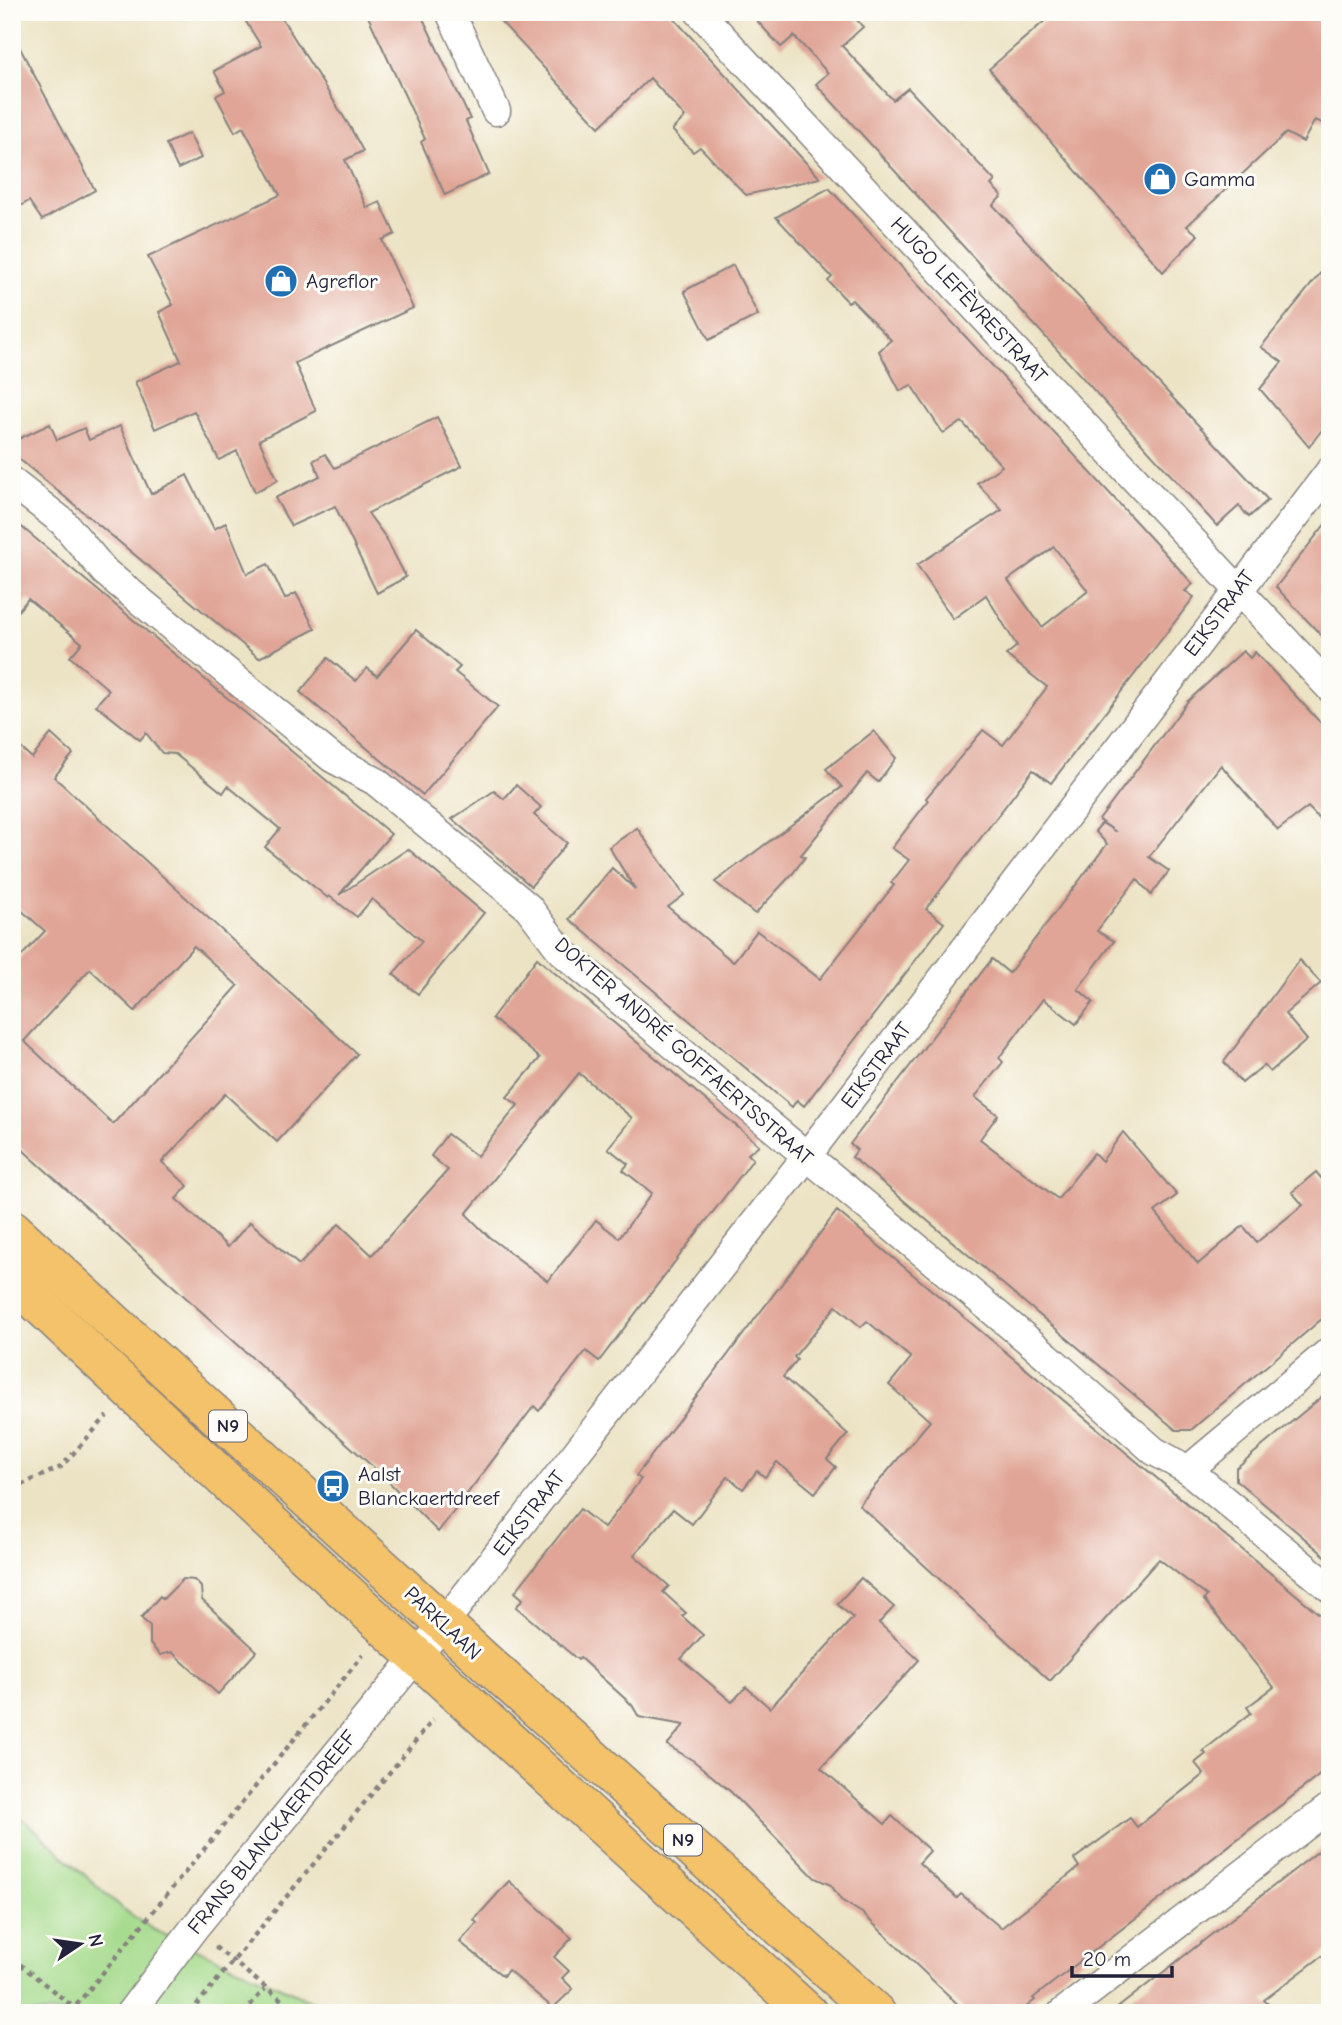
<svg xmlns="http://www.w3.org/2000/svg" width="1342" height="2025" font-family="'Comic Neue',sans-serif">
	<style>
		.green { fill: #a4da8b; stroke: #637e63; stroke-width: 2 }
		.building { fill: #e0a596; fill-rule: evenodd }
		.lines { fill: none; stroke-linecap: round; stroke-linejoin: round }
		.street-casing { stroke: #878280; stroke-width: 31 }
		.primary-casing { stroke: #878280; stroke-width: 41 }
		.path { stroke: #878280; stroke-width: 4.5; stroke-dasharray: 5 5; stroke-linecap: butt }
		.street { stroke: #fff; stroke-width: 28 }
		.primary { stroke: #f3c26a; stroke-width: 38 }
		.labels { text-anchor: middle; dominant-baseline: central; stroke-width: 6; stroke-linejoin: round; paint-order: stroke }
		.shield { fill: #fdfcf7; stroke: #646373; stroke-width: 2 }
		.shield-label { font-size: 19px; font-weight: bold; fill: #22223b }
		.poi-label { font-size: 21px; fill: #22223b; stroke: #fdfcf7; text-anchor: start }
		.street-label { font-size: 21px; fill: #22223b; stroke: #fdfcf7 }
	</style>
	<rect width="100%" height="100%" fill="#fdfcf7"/>
	<filter id="ink" filterUnits="userSpaceOnUse"><feTurbulence type="fractalNoise" baseFrequency=".0143" numOctaves="2"/><feDisplacementMap in="SourceGraphic" scale="14" xChannelSelector="R" yChannelSelector="G"/><feConvolveMatrix kernelMatrix="1 2 1 2 8 2 1 2 1" color-interpolation-filters="sRGB"/></filter>
	<filter id="wash" filterUnits="userSpaceOnUse"><feTurbulence type="fractalNoise" baseFrequency=".00686" numOctaves="4" result="noise"/><feDisplacementMap in="SourceGraphic" scale="28" xChannelSelector="R" yChannelSelector="G"/><feGaussianBlur stdDeviation="1.57" result="paint"/><feColorMatrix in="noise" values="0 0 0 0 0 0 0 0 0 0 0 0 0 0 0 0 0 1.4 0 .05"/><feComposite in="paint" operator="in"/></filter>
	<g filter="url(#wash)">
		<rect width="100%" height="100%" fill="#ece3c4"/>
		<polygon class="green" points="12,1809 119,1906 152,1929 339,2013 12,2013"/>
		<g id="blocks">
			<g class="building">
				<polygon points="240,12 278,12 350,127 363,151 345,160 367,208 380,202 395,234 382,240 413,308 295,363 316,411 259,440 278,480 255,492 237,451 219,460 194,411 155,429 135,382 181,361 159,312 173,305 148,257 280,195 243,127 235,132 216,96 225,91 214,71 261,46"/>
				<polygon points="366,12 420,12 470,119 466,121 489,174 445,195 421,142 425,139"/>
				<polygon points="492,12 668,12 820,178 746,195 700,147 693,152 672,130 685,117 650,78 599,127"/>
				<polygon points="749,12 850,12 863,27 842,46 893,100 908,88 995,181 991,185 1002,196 993,205 1268,500 1249,517 1239,506 1217,526 816,84 828,73 794,36 781,47"/>
				<polygon points="1055,12 1330,12 1330,126 1315,120 1303,142 1286,133 1187,226 1198,235 1163,272 989,69"/>
				<polygon points="12,33 95,190 42,220 29,201 12,211"/>
				<polygon points="189,133 201,158 178,169 166,144"/>
				<path d="M829 188 1193 584 1185 591 1194 597 1051 783 1033 770 926 909 944 923 804 1106 797 1100 792 1107 569 919 612 868 635 889 609 847 637 828 684 895 668 907 733 962 757 931 820 979 894 885 891 883 909 860 892 848 928 801 926 798 983 730 1003 745 1047 687 1006 655 1017 646 986 595 953 619 917 565 1002 510 977 483 1002 466 962 422 943 433 911 385 900 391 879 351 891 340 852 300 848 302 828 281 832 277 776 217ZM1054 547 1088 591 1042 627 1008 580Z"/>
				<polygon points="1330,261 1330,419 1309,447 1260,389 1282,362 1261,347"/>
				<polygon points="733,265 758,315 709,340 684,291"/>
				<polygon points="437,417 462,466 368,513 386,538 406,577 377,593 335,506 291,526 275,498 320,476 313,461 325,454 335,468"/>
				<polygon points="50,424 57,440 84,428 89,440 120,426 151,494 187,475 214,529 226,523 247,574 268,564 285,599 296,593 315,629 259,658 12,453 12,442"/>
				<polygon points="1330,518 1330,645 1276,587"/>
				<polygon points="12,519 391,834 339,895 408,849 484,913 418,994 393,974 422,941 372,899 357,917 329,896 328,898 265,847 280,829 228,786 223,793 175,754 162,753 146,733 140,740 96,705 109,690 70,657 82,643 28,599 12,618"/>
				<polygon points="416,630 460,667 455,672 498,707 423,795 300,692 328,658 356,681 367,668 377,676"/>
				<polygon points="1243,651 1250,658 1255,652 1330,733 1330,830 1308,807 1278,830 1221,765 1149,857 1169,871 1151,895 1137,879 1097,931 1114,941 1078,989 1093,1002 1076,1024 1043,999 999,1058 1003,1062 975,1097 998,1115 980,1139 1058,1199 1094,1153 1102,1161 1123,1132 1177,1195 1155,1212 1198,1264 1243,1226 1257,1242 1303,1205 1292,1192 1316,1172 1327,1185 1330,1183 1330,1312 1191,1430 1176,1430 852,1157 857,1150 850,1144 992,959 1009,973 1107,844 1095,831 1102,823 1116,832 1099,820 1188,701"/>
				<polygon points="874,731 896,758 878,782 867,773 801,855 805,857 793,873 755,914 715,882 842,787 826,769"/>
				<path d="M51 734 73 754 54 777 357 1054 277 1142 225 1094 162 1162 188 1186 176 1199 228 1247 250 1222 299 1265 339 1224 372 1255 448 1170 431 1156 447 1134 477 1156 518 1105 507 1097 540 1058 492 1018 537 958 759 1145 748 1154 753 1159 745 1170 599 1361 586 1351 539 1411 534 1406 438 1532 384 1477 12 1140V966L45 931 12 902V740L32 758ZM194 946 238 986 113 1124 24 1041 90 969 135 1011ZM579 1073 632 1118 608 1148 628 1164 623 1170 652 1193 619 1238 596 1220 548 1281 489 1237 466 1214Z"/>
				<polygon points="516,785 541,807 534,815 567,843 531,886 452,819 494,791 504,799"/>
				<polygon points="1299,960 1321,983 1285,1014 1307,1040 1270,1072 1264,1065 1242,1083 1224,1062"/>
				<path d="M837 1211 1330 1623V1767L1033 1998 1035 2000 1019 2013H967L862 1913 841 1900 831 1885 815 1878 731 1792 694 1761 667 1745 684 1725 639 1717 632 1705 580 1658 578 1660 516 1607 523 1599 515 1592 580 1509 604 1528 641 1479 636 1476ZM836 1306 861 1327 867 1321 911 1358 889 1385 930 1421 859 1505 1050 1681 1159 1559 1207 1596 1204 1600 1274 1687 1247 1707 1251 1713 1203 1751 1206 1754 1195 1763 1204 1774 1137 1827 1130 1818 1074 1859 1079 1867 1001 1928 961 1894 957 1898 919 1863 930 1851 892 1816 885 1824 821 1768 919 1660 879 1623 894 1607 861 1578 837 1604 853 1618 770 1708 746 1687 732 1702 681 1659 703 1635 682 1616 686 1613 663 1592 669 1586 634 1555 673 1509 692 1524 728 1477 743 1489 757 1471 765 1477 777 1462 815 1493 836 1467 827 1459 848 1434 783 1377 797 1360 794 1357Z"/>
				<polygon points="1330,1390 1330,1560 1236,1480 1236,1468"/>
				<polygon points="183,1579 194,1580 201,1587 202,1600 257,1651 218,1694 172,1652 160,1655 150,1644 150,1626 141,1618 160,1596 163,1599"/>
				<polygon points="1330,1842 1330,1950 1264,2000 1278,2013 1111,2013"/>
				<polygon points="509,1881 572,1938 554,1957 569,1971 562,1978 573,1989 553,2008 508,1970 503,1976 460,1942 477,1923 474,1920"/>
			</g>
		</g>
	</g>
	<g filter="url(#ink)">
		<use href="#blocks" fill-opacity="0" stroke="#878280" stroke-width="2"/>
		<g class="lines">
			<defs>
				<g id="street">
					<polyline points="450,12 496,111"/>
					<polyline points="699,12 1330,688"/>
					<polyline points="12,482 63,522 105,572 332,758 375,781 528,907 562,952 1047,1356 1154,1451 1188,1470 1330,1588"/>
					<polyline points="1188,1470 1330,1351"/>
					<polyline points="130,2013 194,1928 444,1623 806,1157 1330,471"/>
					<polyline points="1062,2013 1330,1807"/>
				</g>
				<g id="primary">
					<polyline points="12,1229 491,1667 876,2013"/>
					<polyline points="12,1279 290,1541 808,2013"/>
				</g>
			</defs>
			<use href="#street" class="street-casing"/>
			<use href="#primary" class="primary-casing"/>
			<g class="path">
				<polyline points="12,1489 61,1467 107,1416"/>
				<polyline points="215,1947 298,2013"/>
				<polyline points="12,1958 81,2013"/>
				<polyline points="70,2013 363,1655"/>
				<polyline points="190,2013 433,1720"/>
				<polyline points="243,2013 265,1989"/>
			</g>
			<use href="#street" class="street"/>
			<use href="#primary" class="primary"/>
		</g>
	</g>
	<defs>
		<symbol id="shop-disc" viewBox="-11 -11 22 22"><circle r="9.5" fill="#1f6fb2" stroke="#fdfcf7"/><path d="M-5-2.5h2.3a2.7 3.5 0 0 1 5.4 0H5L5.5 6h-11ZM-1.5-2.5h3a1.5 2.3 0 0 0-3 0Z" fill="#fff"/></symbol>
		<symbol id="bus-disc" viewBox="-11 -11 22 22"><circle r="9.5" fill="#1f6fb2" stroke="#fdfcf7"/><path d="M-5-6H5V4H4V6H2V4H-2V6H-4V4H-5ZM-3.5-4V0h7V-4ZM-3.5 1.2v1.5H-2V1.2ZM2 1.2v1.5H3.5V1.2Z" fill="#fff"/></symbol>
	</defs>
	<g fill-rule="evenodd">
		<use href="#shop-disc" x="1141" y="160" width="38" height="38"/>
		<use href="#shop-disc" x="262" y="262" width="38" height="38"/>
		<use href="#bus-disc" x="314" y="1467" width="38" height="38"/>
	</g>
	<g class="labels">
		<g class="shield">
			<rect x="209" y="1410.5" width="38" height="31" rx="5"/>
			<rect x="664" y="1824.5" width="38" height="31" rx="5"/>
		</g>
		<g class="shield-label">
			<text x="228" y="1426">N9</text>
			<text x="683" y="1840">N9</text>
		</g>
		<g class="poi-label">
			<text x="1184" y="179">Gamma</text>
			<text x="306" y="281">Agreflor</text>
			<text x="358" y="1474">Aalst<tspan x="358" dy="24">Blanckaertdreef</tspan></text>
		</g>
		<g class="street-label">
			<text transform="translate(969 300) rotate(47)">HUGO LEFÈVRESTRAAT</text>
			<text transform="translate(1219 613) rotate(-53)">EIKSTRAAT</text>
			<text transform="translate(684 1051) rotate(41)">DOKTER ANDRÉ GOFFAERTSSTRAAT</text>
			<text transform="translate(876 1065) rotate(-53)">EIKSTRAAT</text>
			<text transform="translate(529 1513) rotate(-52)">EIKSTRAAT</text>
			<text transform="translate(443 1623) rotate(43)">PARKLAAN</text>
			<text transform="translate(272 1832) rotate(-51)">FRANS BLANCKAERTDREEF</text>
		</g>
	</g>
	<rect width="1342" height="2025" fill="none" stroke="#fdfcf7" stroke-width="42"/>
	<g transform="translate(80 1944) rotate(77)" stroke="#fdfcf7" stroke-width="5" paint-order="stroke">
	<path d="M0-5L12 26L0 18L-12 26Z" fill="#22223b"/>
	<text y="-10" font-size="19" font-weight="bold" text-anchor="middle" fill="#22223b">N</text>
	</g>
	<path d="M1072 1966v10h100v-10" fill="none" stroke="#22223b" stroke-width="3.5"/>
	<text x="1083" y="1966" font-size="21" fill="#22223b" stroke="#fdfcf7" stroke-width="5" paint-order="stroke">20 m</text>
</svg>
